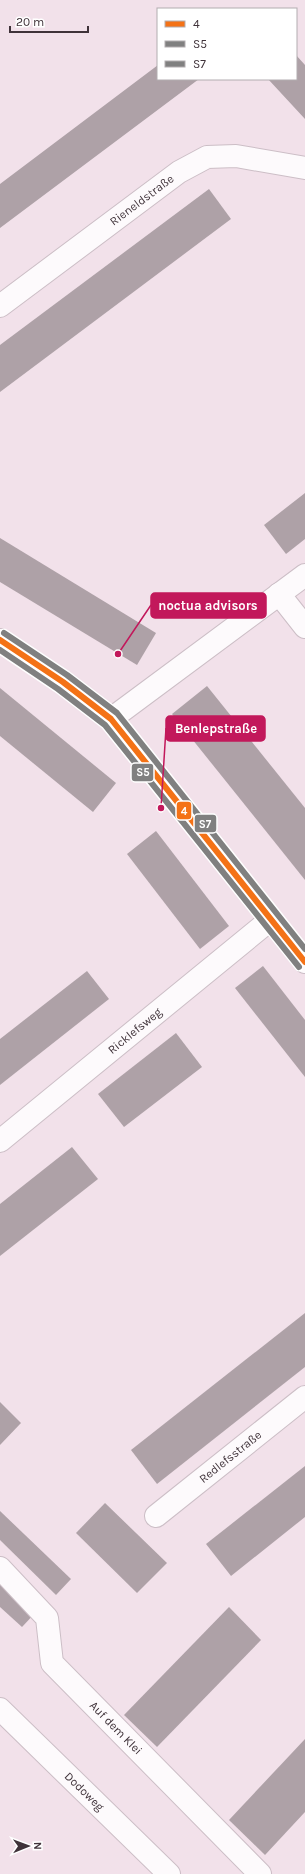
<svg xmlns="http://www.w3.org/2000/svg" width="305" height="1874" font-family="Karla,sans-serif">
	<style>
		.building { fill: #aea1a7 }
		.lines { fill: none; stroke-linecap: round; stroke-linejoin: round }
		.minor-casing { stroke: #ccbec6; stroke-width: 24 }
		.minor { stroke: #fdfafc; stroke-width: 22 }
		.bus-1-casing { stroke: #fff; stroke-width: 9 }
		.bus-2-casing { stroke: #fff; stroke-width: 9 }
		.bus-3-casing { stroke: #fff; stroke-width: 9 }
		.bus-1 { stroke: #f47216; stroke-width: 6 }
		.bus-2 { stroke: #808080; stroke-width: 6 }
		.bus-3 { stroke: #808080; stroke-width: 6 }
		.labels { text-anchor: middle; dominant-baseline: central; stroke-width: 4; stroke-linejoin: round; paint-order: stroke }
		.street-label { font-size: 12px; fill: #3f3239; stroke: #fff }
		.leader { fill: none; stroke: #c2185b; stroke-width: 1.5 }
		.callout-dot { fill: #c2185b; stroke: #fff; stroke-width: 1.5 }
		.callout { fill: #c2185b; stroke: #c2185b; stroke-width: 1.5 }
		.callout-label { font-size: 13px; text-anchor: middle; font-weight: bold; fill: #fff }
		.line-badge { stroke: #fff; stroke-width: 1.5 }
		.badge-label { font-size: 11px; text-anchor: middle; font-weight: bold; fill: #fff }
	</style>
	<rect width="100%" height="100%" fill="#f2e1ea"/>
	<g class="building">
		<polygon points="296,55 305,65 305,119 268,79 296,79"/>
		<polygon points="158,65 158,79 199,79 0,228 0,184"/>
		<polygon points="209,189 231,219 0,392 0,345"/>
		<polygon points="305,493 305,539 286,554 264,525"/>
		<polygon points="0,538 156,633 137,665 0,582"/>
		<polygon points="207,686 305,808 305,880 172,714"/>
		<polygon points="0,688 116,783 93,812 0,736"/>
		<polygon points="156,831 229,926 200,949 127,854"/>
		<polygon points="263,966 305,1020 305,1077 235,988"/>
		<polygon points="87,971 109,999 0,1085 0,1039"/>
		<polygon points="176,1033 202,1067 124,1127 98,1094"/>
		<polygon points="72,1147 98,1179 0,1256 0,1204"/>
		<polygon points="305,1313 305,1367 157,1484 131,1450"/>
		<polygon points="0,1402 21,1423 0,1445"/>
		<polygon points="305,1466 305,1517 231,1576 206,1544"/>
		<polygon points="105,1503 167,1563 137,1593 76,1533"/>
		<polygon points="0,1511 71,1579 56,1595 0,1540"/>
		<polygon points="0,1579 36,1612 22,1627 0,1607"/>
		<polygon points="229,1607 261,1640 157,1747 124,1715"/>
		<polygon points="305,1739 305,1812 265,1855 229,1820"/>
	</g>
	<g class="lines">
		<defs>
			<g id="minor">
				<path id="s1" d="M0 306 179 172 207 157 236 156 305 168"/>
				<polyline points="279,594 305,627"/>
				<polyline points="0,640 63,682 111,719 305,962"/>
				<polyline points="111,719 305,575"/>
				<path id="s2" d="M0 1141 270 920"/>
				<path id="s3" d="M156 1516 305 1397"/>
				<path id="s4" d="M0 1568 47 1618 52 1663 260 1874"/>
				<path id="s5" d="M0 1709 169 1874"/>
			</g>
		</defs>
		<use href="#minor" class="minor-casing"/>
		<use href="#minor" class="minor"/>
		<defs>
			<polyline id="bus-1" points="0,640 63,682 111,719 305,962"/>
			<polyline id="bus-2" points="0,650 58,689 105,725 299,967"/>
			<polyline id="bus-3" points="4,633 67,675 117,713 305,949"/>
		</defs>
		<use href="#bus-1" class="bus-1-casing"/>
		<use href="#bus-2" class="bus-2-casing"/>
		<use href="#bus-3" class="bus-3-casing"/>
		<use href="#bus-1" class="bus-1"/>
		<use href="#bus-2" class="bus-2"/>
		<use href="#bus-3" class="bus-3"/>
	</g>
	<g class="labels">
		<g class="street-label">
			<text stroke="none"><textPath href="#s1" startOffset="177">Rieneldstraße</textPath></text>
			<text stroke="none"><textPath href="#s2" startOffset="174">Ricklefsweg</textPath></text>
			<text stroke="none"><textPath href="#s3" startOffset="95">Redlefsstraße</textPath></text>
			<text stroke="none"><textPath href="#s4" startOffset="205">Auf dem Klei</textPath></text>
			<text stroke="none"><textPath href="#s5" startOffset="118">Dodoweg</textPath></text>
		</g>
	</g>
	<path class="leader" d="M118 654L151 605M161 808L166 728"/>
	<g class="callout-dot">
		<circle cx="118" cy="654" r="4"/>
		<circle cx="161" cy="808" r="4"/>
	</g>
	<g class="callout">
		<rect x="151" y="593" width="115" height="25" rx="4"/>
		<rect x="166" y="716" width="99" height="25" rx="4"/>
	</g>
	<g class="callout-label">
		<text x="208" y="610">noctua advisors</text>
		<text x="216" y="733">Benlepstraße</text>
	</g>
	<g class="line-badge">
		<rect x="131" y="763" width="23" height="19" rx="4" fill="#808080"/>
		<rect x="176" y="801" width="16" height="19" rx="4" fill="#f47216"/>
		<rect x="194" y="814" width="23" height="19" rx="4" fill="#808080"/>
	</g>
	<g class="badge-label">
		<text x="143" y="776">S5</text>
		<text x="184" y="815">4</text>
		<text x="205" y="828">S7</text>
	</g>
	<rect x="157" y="8" width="140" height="72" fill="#ffffff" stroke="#b2adb0"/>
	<rect x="165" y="21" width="20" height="6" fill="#f47216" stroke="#b2adb0"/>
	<text x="193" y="28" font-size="12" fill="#3f3239">4</text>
	<rect x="165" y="41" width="20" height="6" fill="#808080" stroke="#b2adb0"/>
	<text x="193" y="48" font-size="12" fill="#3f3239">S5</text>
	<rect x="165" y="61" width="20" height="6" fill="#808080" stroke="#b2adb0"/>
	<text x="193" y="68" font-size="12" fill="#3f3239">S7</text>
	<g transform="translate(28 1846) rotate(89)" stroke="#ffffff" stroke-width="3" paint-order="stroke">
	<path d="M0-3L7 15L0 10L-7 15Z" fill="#3f3239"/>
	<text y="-6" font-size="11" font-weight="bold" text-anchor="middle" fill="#3f3239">N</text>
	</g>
	<path d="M10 26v6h78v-6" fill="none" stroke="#3f3239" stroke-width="2"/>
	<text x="16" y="26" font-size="12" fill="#3f3239" stroke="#ffffff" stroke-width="3" paint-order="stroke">20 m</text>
</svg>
